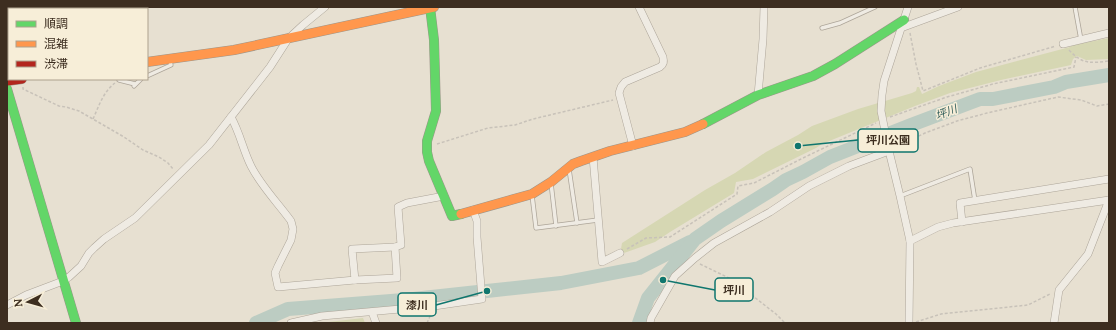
<svg xmlns="http://www.w3.org/2000/svg" width="1116" height="330" font-family="Lora,'Noto Sans JP',serif">
	<style>
		.green { fill: #d6d7b3 }
		.lines { fill: none; stroke-linecap: round; stroke-linejoin: round }
		.river { stroke: #bcccc2; stroke-width: 14 }
		.lane-casing { stroke: #ada599; stroke-width: 5 }
		.street-casing { stroke: #ada599; stroke-width: 8 }
		.fast-casing { stroke: #9c958a; stroke-width: 10 }
		.slow-casing { stroke: #9c958a; stroke-width: 10 }
		.jam-casing { stroke: #9c958a; stroke-width: 10 }
		.path { stroke: #c8c2b9; stroke-width: 1.5; stroke-dasharray: 3 2; stroke-linecap: butt }
		.lane { stroke: #efebe3; stroke-width: 3.5 }
		.street { stroke: #efebe3; stroke-width: 7 }
		.fast { stroke: #63d668; stroke-width: 9 }
		.slow { stroke: #ff974d; stroke-width: 9 }
		.jam { stroke: #b3261e; stroke-width: 9 }
		.labels { text-anchor: middle; dominant-baseline: central; stroke-width: 3; stroke-linejoin: round; paint-order: stroke }
		.water-label { font-size: 11px; font-style: italic; fill: #2f5d5a; stroke: #f7eed8 }
		.leader { fill: none; stroke: #0f766e; stroke-width: 1.5 }
		.callout-dot { fill: #0f766e; stroke: #f7eed8; stroke-width: 1.5 }
		.callout { fill: #f7eed8; stroke: #0f766e; stroke-width: 1.5 }
		.callout-label { font-size: 11px; text-anchor: middle; font-weight: bold; fill: #3d2e20 }
	</style>
	<rect width="100%" height="100%" fill="#e7e0d1"/>
	<g class="green">
		<polygon points="1109,38 1109,59 1086,60 1077,56 1073,59 1071,65 1001,80 950,93 915,106 822,144 816,148 753,179 736,182 734,193 670,232 655,242 624,253 621,249 622,243 705,190 735,173 766,152 798,135 812,126 858,109 912,93 916,91 917,87 919,87 922,94 939,86 976,72 1070,47 1073,45"/>
		<polygon points="363,318 365,323 320,323"/>
	</g>
	<g class="lines">
		<g class="river">
			<polyline points="256,323 288,309 404,300 487,291 561,283 639,268 690,242"/>
			<polyline points="639,323 648,298 695,239 721,221 773,189 786,180 803,172 830,157 911,125 980,99 993,99 1054,87 1066,82 1109,75"/>
		</g>
		<defs>
			<g id="lane">
				<polyline points="1075,7 1081,40"/>
				<polyline points="77,9 80,7 81,9"/>
				<polyline points="822,28 840,23 875,7"/>
				<polyline points="7,58 9,56"/>
				<polyline points="147,76 171,65 170,61"/>
				<polyline points="119,80 135,84"/>
				<polyline points="134,86 141,79"/>
				<polyline points="569,169 577,223"/>
				<polyline points="551,183 556,226"/>
				<polyline points="532,195 536,228 598,220"/>
				<polyline points="900,196 970,169 975,201"/>
			</g>
			<g id="street">
				<polyline points="908,7 884,81 882,95 881,111 889,151 900,196 910,241 909,323"/>
				<polyline points="901,28 958,7"/>
				<polyline points="1063,44 1109,33"/>
				<polyline points="758,95 763,39 764,7"/>
				<path d="M231 117C240 133 243 150 251 166 261 186 278 203 291 221L293 229 291 240 278 266 275 273 278 287 355 280 352 249 395 247"/>
				<path d="M633 146 619 93 621 87 625 82 660 67C664 64 664 62 663 57L639 7"/>
				<polyline points="593,157 602,262 620,253"/>
				<polyline points="962,222 960,203 1109,179"/>
				<polyline points="910,241 938,227 953,223 1109,200"/>
				<polyline points="355,280 397,278 395,247 401,245 398,207 407,203 444,196"/>
				<polyline points="7,305 26,295 63,281 69,277 81,266 89,253 94,248 104,239 135,218 209,145 270,67 288,39 303,25 325,7"/>
				<polyline points="372,312 376,323"/>
				<polyline points="291,323 322,316 434,306 482,299 477,237 477,221 473,210"/>
				<polyline points="650,323 651,318 675,276 695,258 714,243 770,212 809,186 849,166 889,151"/>
				<polyline points="1054,323 1059,290 1088,254 1109,200"/>
			</g>
			<g id="fast">
				<polyline points="430,7 434,40 436,111 427,141 427,152 429,161 452,216 461,214"/>
				<polyline points="7,89 76,323"/>
				<polyline points="703,124 758,95 813,76 835,64 904,20"/>
			</g>
			<g id="slow">
				<polyline points="147,62 234,50 434,7"/>
				<polyline points="461,214 532,194 551,182 573,164 581,161 610,151 685,132 703,124"/>
			</g>
			<g id="jam">
				<polyline points="15,9 19,7"/>
				<polyline points="7,81 22,79"/>
			</g>
		</defs>
		<use href="#lane" class="lane-casing"/>
		<use href="#street" class="street-casing"/>
		<use href="#fast" class="fast-casing"/>
		<use href="#slow" class="slow-casing"/>
		<use href="#jam" class="jam-casing"/>
		<g class="path">
			<polyline points="910,33 916,64 923,91 980,68 1056,46"/>
			<path d="M1069 50C1083 65 1091 63 1109 61"/>
			<polyline points="23,87 23,89 59,106 66,107 79,111 124,137 143,150 159,157 168,163 173,169"/>
			<polyline points="890,117 947,97 993,84 1074,67 1076,57"/>
			<path d="M93 119C99 106 103 92 115 83"/>
			<polyline points="437,144 488,128 515,125 533,119 613,100"/>
			<polyline points="896,147 925,133 957,121 987,113 1058,97 1081,100 1097,106 1109,104"/>
			<polyline points="627,249 646,238 670,237 737,194 738,186 754,183 803,158 876,123"/>
			<polyline points="700,264 731,279 776,314 785,323"/>
			<polyline points="916,322 941,314 1028,305 1050,294"/>
			<polyline points="427,323 431,314"/>
		</g>
		<use href="#lane" class="lane"/>
		<use href="#street" class="street"/>
		<use href="#fast" class="fast"/>
		<use href="#slow" class="slow"/>
		<use href="#jam" class="jam"/>
	</g>
	<g class="labels">
		<g class="water-label">
			<text transform="translate(946 112) rotate(-21)">坪川</text>
		</g>
	</g>
	<path class="leader" d="M798 146L858 140M663 280L715 290M487 291L436 305"/>
	<g class="callout-dot">
		<circle cx="798" cy="146" r="4"/>
		<circle cx="663" cy="280" r="4"/>
		<circle cx="487" cy="291" r="4"/>
	</g>
	<g class="callout">
		<rect x="858" y="129" width="60" height="23" rx="4"/>
		<rect x="715" y="278" width="38" height="23" rx="4"/>
		<rect x="398" y="293" width="38" height="23" rx="4"/>
	</g>
	<g class="callout-label">
		<text x="888" y="144">坪川公園</text>
		<text x="734" y="294">坪川</text>
		<text x="417" y="309">漆川</text>
	</g>
	<rect width="1116" height="330" fill="none" stroke="#3d2e20" stroke-width="16"/>
	<rect x="8" y="8" width="140" height="72" fill="#f7eed8" stroke="#ada18e"/>
	<rect x="16" y="21" width="20" height="6" fill="#63d668" stroke="#ada18e"/>
	<text x="44" y="28" font-size="12" fill="#3d2e20">順調</text>
	<rect x="16" y="41" width="20" height="6" fill="#ff974d" stroke="#ada18e"/>
	<text x="44" y="48" font-size="12" fill="#3d2e20">混雑</text>
	<rect x="16" y="61" width="20" height="6" fill="#b3261e" stroke="#ada18e"/>
	<text x="44" y="68" font-size="12" fill="#3d2e20">渋滞</text>
	<g transform="translate(28 302) rotate(264)" stroke="#f7eed8" stroke-width="3" paint-order="stroke">
	<path d="M0-3L7 15L0 10L-7 15Z" fill="#3d2e20"/>
	<text y="-6" font-size="11" font-weight="bold" text-anchor="middle" fill="#3d2e20">N</text>
	</g>
</svg>
